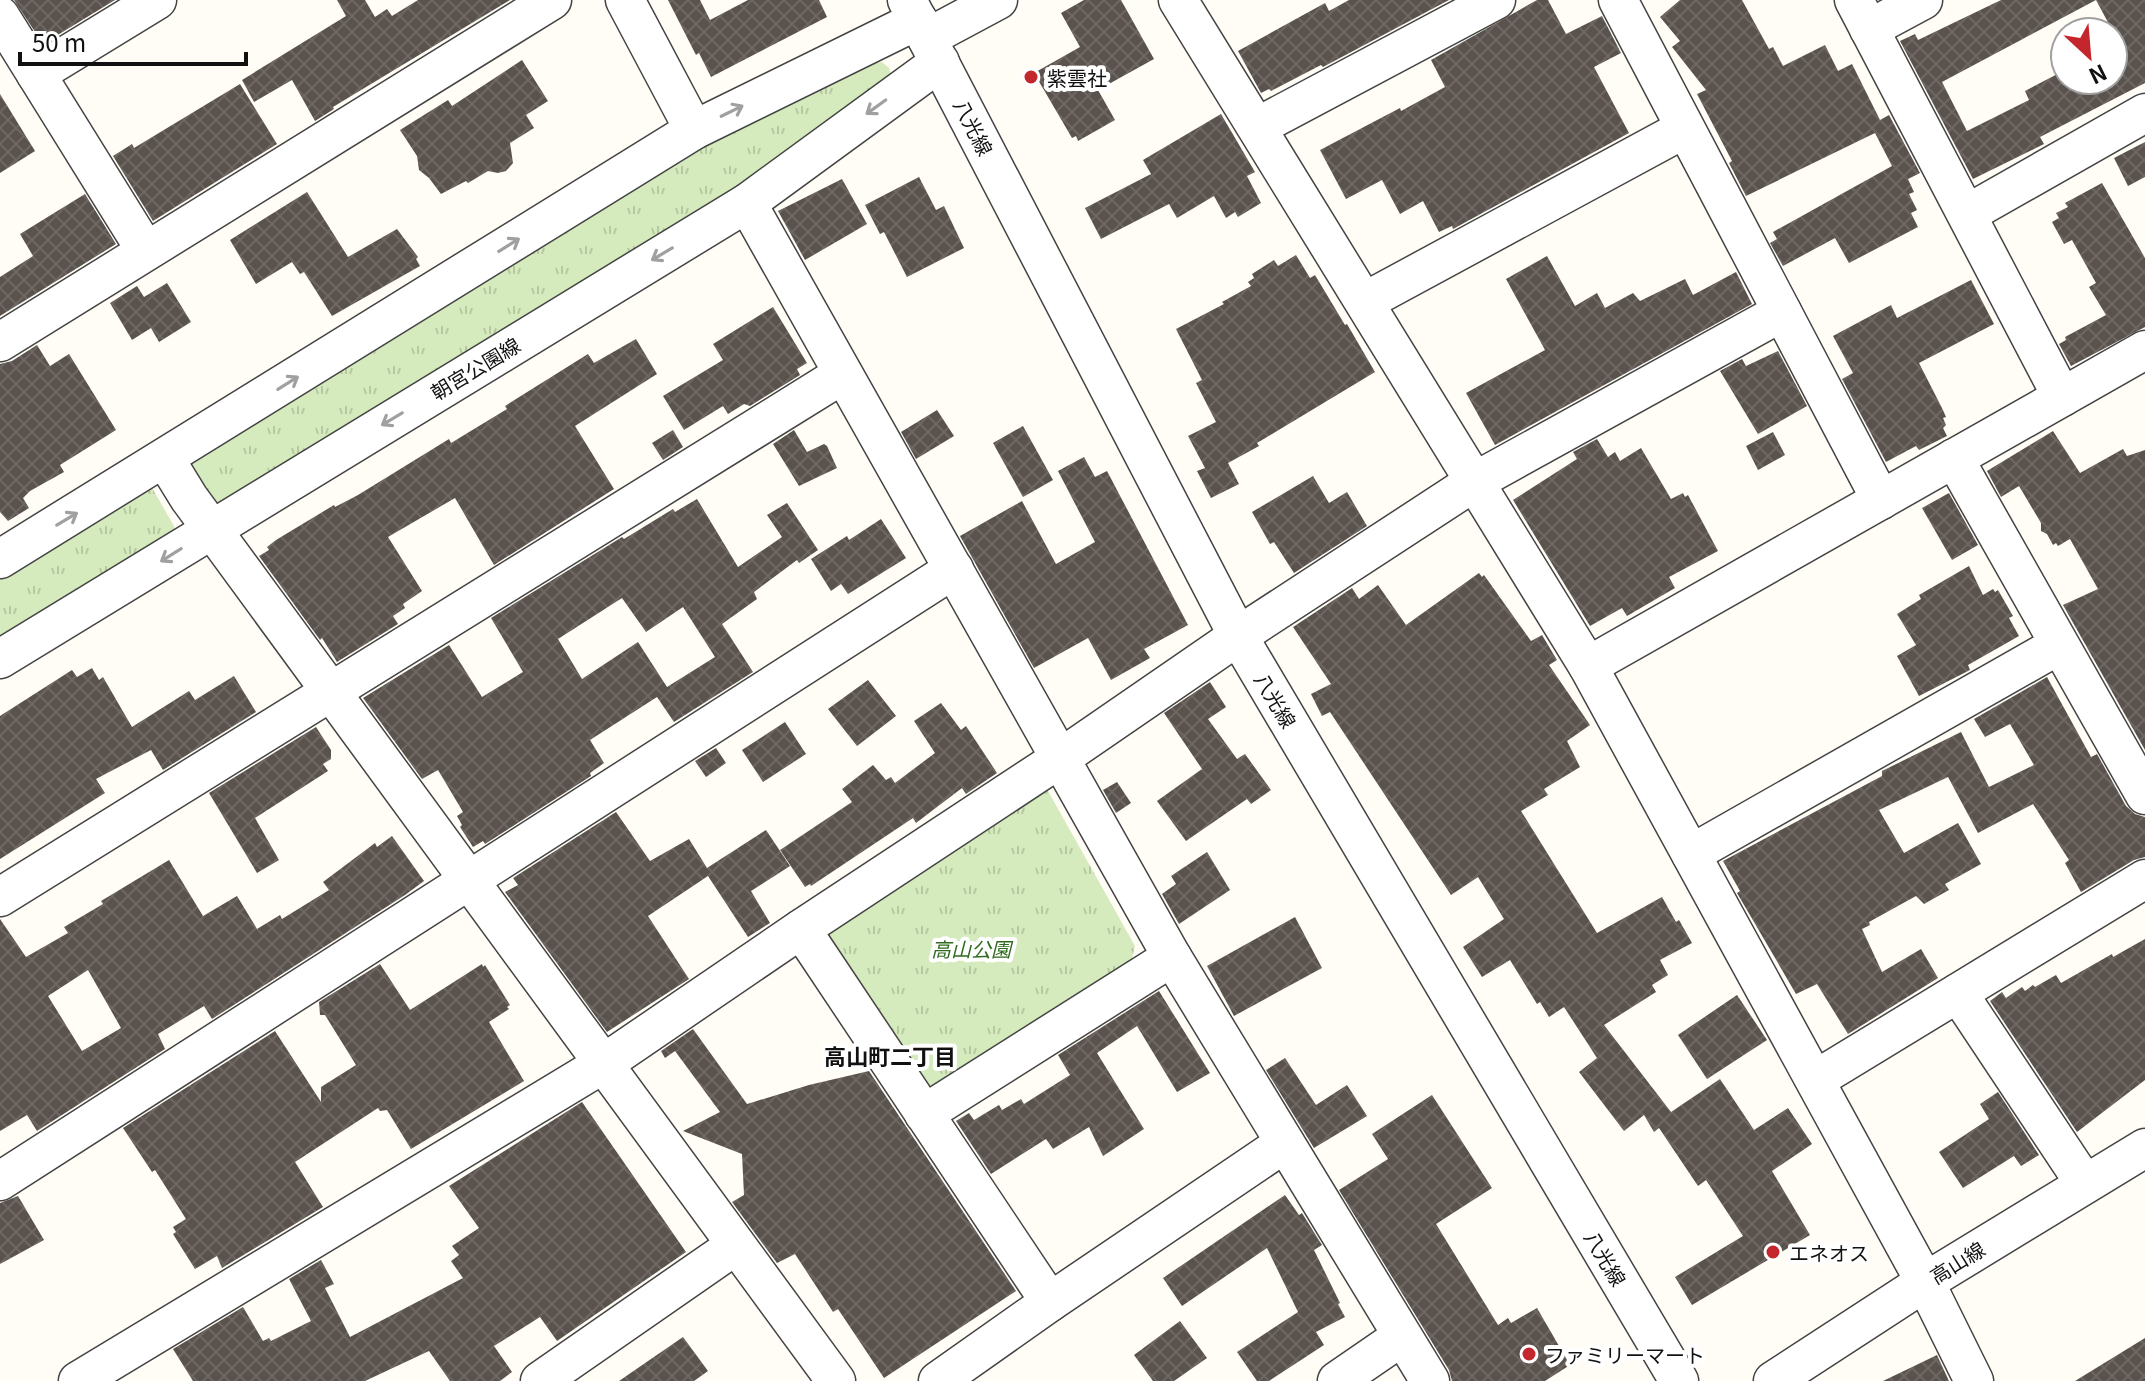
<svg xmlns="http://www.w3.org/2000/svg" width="2145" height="1381" font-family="Georgia,'Noto Sans JP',serif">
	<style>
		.grass { fill: url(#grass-tufts) }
		.building { fill: url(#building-cross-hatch); fill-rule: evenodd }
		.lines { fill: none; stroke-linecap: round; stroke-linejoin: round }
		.minor-casing { stroke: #444; stroke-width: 41 }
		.minor { stroke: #fff; stroke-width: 38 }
		.oneway { stroke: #a0a0a0 }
		.poi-dot { fill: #c4262e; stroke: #fff; stroke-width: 3 }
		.labels { text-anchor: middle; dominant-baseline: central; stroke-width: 8; stroke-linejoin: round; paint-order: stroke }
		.poi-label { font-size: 20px; fill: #111; stroke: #fff; text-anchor: start }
		.street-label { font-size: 20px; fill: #111; stroke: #fff }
		.park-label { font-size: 20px; font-style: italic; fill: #2f6b1f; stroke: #fff }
		.neighbourhood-label { font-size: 22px; font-weight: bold; fill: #111; stroke: #fff }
	</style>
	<defs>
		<pattern id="grass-tufts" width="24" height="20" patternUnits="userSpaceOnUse" patternTransform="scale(2)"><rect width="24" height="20" fill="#d5ebbd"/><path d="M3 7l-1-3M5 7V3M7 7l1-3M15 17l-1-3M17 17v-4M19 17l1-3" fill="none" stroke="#b6c8a1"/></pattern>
		<pattern id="building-cross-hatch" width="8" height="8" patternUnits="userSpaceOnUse" patternTransform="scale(2)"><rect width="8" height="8" fill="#5a524d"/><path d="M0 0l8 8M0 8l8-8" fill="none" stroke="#6d6662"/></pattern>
	</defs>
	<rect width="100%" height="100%" fill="#fffdf5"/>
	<g class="grass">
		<polygon points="882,62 889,68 891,76 737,191 211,512 178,464 665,160 869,64"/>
		<polygon points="151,486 174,526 175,532 0,644 0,571"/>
		<polygon points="1036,788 1048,791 1135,946 1132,959 936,1089 923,1085 826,938 828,925"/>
	</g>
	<g class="building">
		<polygon points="14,0 115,0 43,44"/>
		<polygon points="337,0 365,0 375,17 387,9 392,16 418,0 510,0 333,107 334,109 315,121 292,80 254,102 242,80 346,16"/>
		<polygon points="668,0 700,0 710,20 748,0 819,0 827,17 711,77 699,53 696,55"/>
		<polygon points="1084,0 1121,0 1154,59 1098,90 1115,120 1078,141 1076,136 1072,138 1034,73 1080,47 1061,13"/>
		<polygon points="1349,0 1449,0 1323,67 1321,65 1271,91 1269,89 1261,93 1238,51 1325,3 1329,11"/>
		<polygon points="1537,0 1548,0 1566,34 1602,16 1621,53 1594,67 1629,133 1453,229 1452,226 1439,232 1423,201 1400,214 1382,180 1346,199 1320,150 1400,108 1401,111 1445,87 1431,60"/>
		<polygon points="1680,0 1742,0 1769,49 1773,47 1783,66 1825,45 1838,71 1852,64 1880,120 1889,115 1920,173 1908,179 1914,192 1909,194 1917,210 1911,213 1918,227 1849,263 1835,238 1783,266 1770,243 1777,239 1773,232 1892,166 1875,133 1746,196 1729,163 1732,161 1697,94 1706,90 1672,47 1680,41 1660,17"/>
		<polygon points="2001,0 2096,0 1942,82 1967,131 2029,100 2025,91 2065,70 2065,80 2113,80 2113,44 2118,41 2096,0 2145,0 2145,83 2040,137 2044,144 1973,179 1900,41 1915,34 1918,40"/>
		<polygon points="522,60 548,101 526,115 534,128 510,143 513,163 506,171 498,173 488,171 468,183 466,181 441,194 429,178 419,170 417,156 400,130 448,100 452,106"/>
		<polygon points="240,84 277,144 153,221 113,156 132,144 134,148"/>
		<polygon points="0,94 35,151 0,173"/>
		<polygon points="1221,114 1255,172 1247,176 1261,203 1238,217 1235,212 1226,218 1214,196 1177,218 1169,204 1101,239 1085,208 1151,174 1143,160"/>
		<polygon points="2145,142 2145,177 2128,186 2114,158"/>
		<polygon points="919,177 936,210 944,206 964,248 907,277 884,232 880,234 865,205"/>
		<polygon points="842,179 867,224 805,260 778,211"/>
		<polygon points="2102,183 2145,258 2145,327 2071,366 2059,344 2066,340 2065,337 2106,315 2089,287 2096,283 2072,240 2064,244 2052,222 2059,218 2056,213 2068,207 2065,203"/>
		<polygon points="307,192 348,257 397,229 418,257 416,259 420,266 332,316 304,272 300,274 292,262 256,284 230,240"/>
		<polygon points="85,194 116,244 0,316 0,277 33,256 20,234"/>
		<polygon points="1296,255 1310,278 1315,275 1345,325 1347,324 1375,372 1257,443 1259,446 1228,463 1239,484 1211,498 1197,471 1205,468 1188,436 1216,422 1196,383 1202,380 1176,329 1224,304 1222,302 1251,286 1248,282 1254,278 1252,274 1274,260 1278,266"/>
		<polygon points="1547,256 1575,306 1597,293 1605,308 1633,293 1640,301 1685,279 1693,295 1736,272 1752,304 1495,445 1466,393 1545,350 1506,279"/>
		<polygon points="1971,280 1994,324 1919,363 1942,408 1946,417 1943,418 1946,425 1943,428 1947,436 1919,450 1916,446 1886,462 1842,379 1853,373 1833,336 1891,305 1897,318"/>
		<polygon points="167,283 191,322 159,342 151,328 132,340 110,303 137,286 144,297"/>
		<polygon points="773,307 807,363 797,369 800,375 750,406 744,404 728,414 723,406 684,430 663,396 723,360 713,344"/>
		<polygon points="636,339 657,374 575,426 614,489 494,565 455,498 388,537 422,591 403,604 405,608 393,616 398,624 337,662 322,638 320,640 259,556 269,550 267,547 276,540 334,505 335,507 358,495 449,439 451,443 507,409 505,406 588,354 594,363"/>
		<polygon points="37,345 50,366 69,354 116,430 60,465 64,472 30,491 23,498 29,508 8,521 0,512 0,364 12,361"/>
		<polygon points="1778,351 1807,406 1758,434 1720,371 1742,359 1746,366"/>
		<polygon points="937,410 954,436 916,459 901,432"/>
		<polygon points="1023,426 1053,480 1023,497 993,443"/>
		<polygon points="673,430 683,447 663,460 652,443"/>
		<polygon points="794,430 807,452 824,444 827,446 837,468 799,486 773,444"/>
		<polygon points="2053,431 2080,473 2123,449 2127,456 2145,450 2145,750 2063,605 2098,589 2070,539 2058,546 2056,543 2053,545 2047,534 2041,531 2041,523 2019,486 2001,497 1987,471"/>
		<polygon points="1773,432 1785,455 1758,470 1746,446"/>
		<polygon points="1597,439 1608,457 1615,452 1620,461 1641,448 1671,499 1683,493 1685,497 1688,495 1718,551 1669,577 1675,588 1627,616 1622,608 1590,626 1513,500 1577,459 1573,452"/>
		<polygon points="1084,457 1095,477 1107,471 1188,625 1144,649 1150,658 1111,680 1088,638 1034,668 960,536 1022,501 1056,564 1095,542 1058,471"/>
		<polygon points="1313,476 1329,503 1347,492 1367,526 1294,573 1274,542 1270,544 1252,512"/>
		<polygon points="1949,493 1978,545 1952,560 1922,508"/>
		<path d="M697 499 738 567 782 537 767 515 787 503 818 550 799 563 797 560 754 592 757 599 722 624 753 672 674 722 657 697 590 740 604 763 590 773 591 776 485 844 483 841 473 847 460 827 462 825 457 816 463 812 438 770 422 779 363 698 449 645 482 697 523 672 491 618 622 537 624 539 673 509 675 512ZM622 598 646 632 683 607 715 657 667 687 638 642 582 679 558 639Z"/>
		<polygon points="881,519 906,558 848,594 841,584 831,591 811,559 847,536 849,540"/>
		<polygon points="1969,566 1983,595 1993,589 1995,592 1998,590 2013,616 2009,618 2019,636 1968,665 1970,670 1919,696 1897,656 1916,645 1897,614 1921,599 1919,595"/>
		<polygon points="1479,573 1482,577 1484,575 1531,641 1542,635 1557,660 1549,665 1590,725 1567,741 1580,767 1544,789 1548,795 1521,811 1597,933 1662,897 1676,922 1679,920 1692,943 1660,960 1668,975 1652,985 1656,992 1604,1025 1671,1112 1720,1079 1754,1130 1788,1108 1812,1144 1772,1171 1810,1235 1692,1305 1675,1277 1743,1236 1706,1180 1698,1186 1659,1128 1654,1132 1644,1115 1624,1131 1579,1072 1597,1058 1564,1007 1549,1017 1540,1002 1537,1004 1510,960 1482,977 1463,947 1504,919 1478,877 1451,895 1330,712 1322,716 1311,694 1331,684 1293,627 1352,588 1359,599 1378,585 1406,625"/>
		<polygon points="92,668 99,680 103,677 132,727 189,691 195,700 234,676 256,712 163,770 151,750 96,779 105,793 0,859 0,716 72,670 77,677"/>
		<polygon points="2047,677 2091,757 2097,754 2126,806 2135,814 2145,817 2145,857 2134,860 2081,892 2065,863 2069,860 2033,804 1978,833 1948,777 1879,810 1904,853 1958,823 1981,864 1945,884 1949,890 1924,904 1916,896 1869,922 1870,925 1862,929 1882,972 1921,949 1938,978 1848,1034 1817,984 1796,994 1737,893 1740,891 1723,861 1882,776 1882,771 1961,732 1989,787 2034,765 2010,724 1985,737 1974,719"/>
		<polygon points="868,680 896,716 857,746 828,709"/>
		<polygon points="1210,682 1226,707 1208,719 1237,759 1245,754 1271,790 1251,804 1247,799 1186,841 1157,801 1202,769 1164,713"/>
		<polygon points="941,703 961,730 966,726 997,773 966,794 962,788 916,823 913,818 811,886 810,884 805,887 780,850 852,802 842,789 873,765 886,780 891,777 895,783 935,753 914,721"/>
		<polygon points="785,722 806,754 763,782 742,750"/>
		<polygon points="316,727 331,750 331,759 323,764 328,771 255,818 279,860 257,873 209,793"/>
		<polygon points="716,748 726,763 706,777 695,761"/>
		<polygon points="1117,782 1131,803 1116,813 1103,790"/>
		<polygon points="616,812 650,861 689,839 707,868 766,830 790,866 751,891 770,923 748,937 708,876 648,916 689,979 607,1032 505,892 518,885 513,878"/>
		<path d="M392 836 424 881 405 895 212 1019 204 1006 158 1034 165 1049 37 1131 27 1115 0 1131V919L26 957 68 933 64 927 103 904 101 901 169 860 203 916 237 896 257 929 280 915 282 919 329 890 323 882 375 843 377 847ZM88 970 121 1028 82 1051 48 996Z"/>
		<polygon points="1207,852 1230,890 1179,924 1162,894 1176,884 1171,876"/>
		<polygon points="1295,917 1322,968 1234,1016 1207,966"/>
		<polygon points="2145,939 2145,1080 2077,1132 1990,1001 2002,992 2006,998 2022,987 2025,991 2033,985 2035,987 2056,975 2061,983 2112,954 2113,957"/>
		<polygon points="380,964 410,1010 482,964 483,967 485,965 510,1005 507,1007 509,1009 489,1022 524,1081 411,1149 387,1110 380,1111 378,1108 295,1162 323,1207 222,1268 217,1256 195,1269 173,1234 176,1232 173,1227 186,1219 155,1170 152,1172 123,1128 275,1031 321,1102 321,1087 356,1065 325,1015 320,1015 319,1002"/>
		<polygon points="1159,991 1210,1073 1177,1092 1137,1026 1097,1053 1144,1129 1103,1156 1089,1127 1053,1149 1046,1139 991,1174 956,1121 969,1113 974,1120 999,1105 1002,1110 1021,1099 1024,1104 1070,1075 1058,1055"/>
		<polygon points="1737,995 1767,1040 1707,1079 1678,1035"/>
		<polygon points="693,1029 747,1104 809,1085 869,1071 1016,1291 884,1378 838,1309 833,1312 795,1254 777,1263 732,1202 744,1195 742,1154 683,1131 720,1112 675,1051 665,1058 661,1051"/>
		<polygon points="1285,1058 1316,1105 1347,1085 1367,1116 1314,1148 1266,1070"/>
		<polygon points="1998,1092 2039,1155 2021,1166 2014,1156 1963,1188 1939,1152 1989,1119 1980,1104"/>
		<polygon points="1432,1095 1492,1188 1436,1224 1498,1325 1508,1318 1511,1323 1537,1308 1570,1365 1545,1381 1452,1381 1449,1370 1339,1190 1388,1159 1372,1134"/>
		<polygon points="582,1102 686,1252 557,1341 540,1317 494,1346 512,1372 500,1381 450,1381 429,1351 365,1381 193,1381 173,1349 243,1307 263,1341 269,1338 271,1341 311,1321 289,1279 321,1260 334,1284 325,1288 350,1337 463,1278 451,1261 459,1255 452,1246 479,1228 449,1186"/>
		<polygon points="1285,1195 1299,1215 1302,1213 1322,1245 1314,1250 1340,1303 1338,1304 1345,1317 1316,1332 1324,1345 1269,1381 1257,1381 1237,1352 1298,1312 1267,1248 1182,1306 1163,1278"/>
		<polygon points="18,1196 44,1240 0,1264 0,1203"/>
		<polygon points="1180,1321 1207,1358 1174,1381 1153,1381 1134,1355"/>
		<polygon points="683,1337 708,1371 694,1381 619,1381"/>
		<polygon points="2145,1338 2145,1381 2075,1381"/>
		<polygon points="1937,1355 1949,1381 1883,1381"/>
	</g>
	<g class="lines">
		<defs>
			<g id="minor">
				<polyline points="625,0 694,130"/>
				<polyline points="907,0 1238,636 1679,1381"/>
				<polyline points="1178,0 1588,666 1925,1282 1974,1381"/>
				<polyline points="1618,0 1881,500"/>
				<polyline points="1854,0 2062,397"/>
				<polyline points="0,16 146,251"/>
				<polyline points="1869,29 1923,0"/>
				<polyline points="927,38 998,0"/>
				<polyline points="36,74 157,0"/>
				<polyline points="1257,127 1496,0"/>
				<polyline points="747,203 1172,957 1430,1381"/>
				<polyline points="1967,214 2145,113"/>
				<polyline points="1366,301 1684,129"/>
				<polyline points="0,342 552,0"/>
				<polyline points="1954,458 2145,795"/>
				<polyline points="165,459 189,498 836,1381"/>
				<polyline points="0,559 694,130 918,20"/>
				<polyline points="0,659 747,203 940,62"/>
				<polyline points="1588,666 2145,350"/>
				<polyline points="1691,854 2059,645"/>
				<polyline points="0,897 843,374"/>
				<polyline points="801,929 1050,1302"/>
				<polyline points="1958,993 2085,1184"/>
				<polyline points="1815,1080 2145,879"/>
				<polyline points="924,1114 1172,957"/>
				<polyline points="0,1181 954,569"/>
				<polyline points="78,1381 603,1064 801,929 1059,759 1238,636 1474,482 1782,312"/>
				<polyline points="540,1381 736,1245"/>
				<polyline points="938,1381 1050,1302 1285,1143"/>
				<polyline points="1337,1381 1401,1337"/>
				<polyline points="1773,1381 1925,1282 2145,1148"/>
			</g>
		</defs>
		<use href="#minor" class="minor-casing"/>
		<use href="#minor" class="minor"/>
	</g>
	<defs><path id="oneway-shaft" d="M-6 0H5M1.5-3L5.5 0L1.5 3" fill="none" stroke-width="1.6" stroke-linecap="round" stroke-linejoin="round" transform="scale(2)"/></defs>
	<g class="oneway">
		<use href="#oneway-shaft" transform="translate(876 107) rotate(144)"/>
		<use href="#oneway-shaft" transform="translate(732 111) rotate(-26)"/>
		<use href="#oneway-shaft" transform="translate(509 245) rotate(-32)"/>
		<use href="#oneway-shaft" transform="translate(662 254) rotate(149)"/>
		<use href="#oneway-shaft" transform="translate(288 383) rotate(-32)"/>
		<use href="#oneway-shaft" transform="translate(392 419) rotate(149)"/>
		<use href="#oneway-shaft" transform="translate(67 519) rotate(-31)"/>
		<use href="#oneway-shaft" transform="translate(171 555) rotate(148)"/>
	</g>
	<g class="poi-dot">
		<circle cx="1031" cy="77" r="8"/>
		<circle cx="1773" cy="1252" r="8"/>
		<circle cx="1529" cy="1354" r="8"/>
	</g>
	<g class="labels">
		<g class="poi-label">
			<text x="1047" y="77">紫雲社</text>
			<text x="1789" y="1252">エネオス</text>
			<text x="1545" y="1354">ファミリーマート</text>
		</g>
		<g class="street-label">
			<text transform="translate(974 127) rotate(63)">八光線</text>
			<text transform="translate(475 368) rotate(-31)">朝宮公園線</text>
			<text transform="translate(1276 700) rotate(59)">八光線</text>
			<text transform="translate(1606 1258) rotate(59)">八光線</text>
			<text transform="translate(1957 1262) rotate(-32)">高山線</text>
		</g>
		<g class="park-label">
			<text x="971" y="948">高山公園</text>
		</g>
		<g class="neighbourhood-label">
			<text x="890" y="1055">高山町二丁目</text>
		</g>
	</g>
	<g transform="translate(2089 56) rotate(154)"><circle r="38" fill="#ffffff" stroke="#a0a0a0" stroke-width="2"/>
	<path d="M0-6L14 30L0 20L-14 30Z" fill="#c4262e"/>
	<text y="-12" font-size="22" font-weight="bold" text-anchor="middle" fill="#111111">N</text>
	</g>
	<path d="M20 52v12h226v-12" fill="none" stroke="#111111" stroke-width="4"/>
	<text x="32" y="52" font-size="24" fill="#111111" stroke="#ffffff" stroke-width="6" paint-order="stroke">50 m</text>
</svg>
